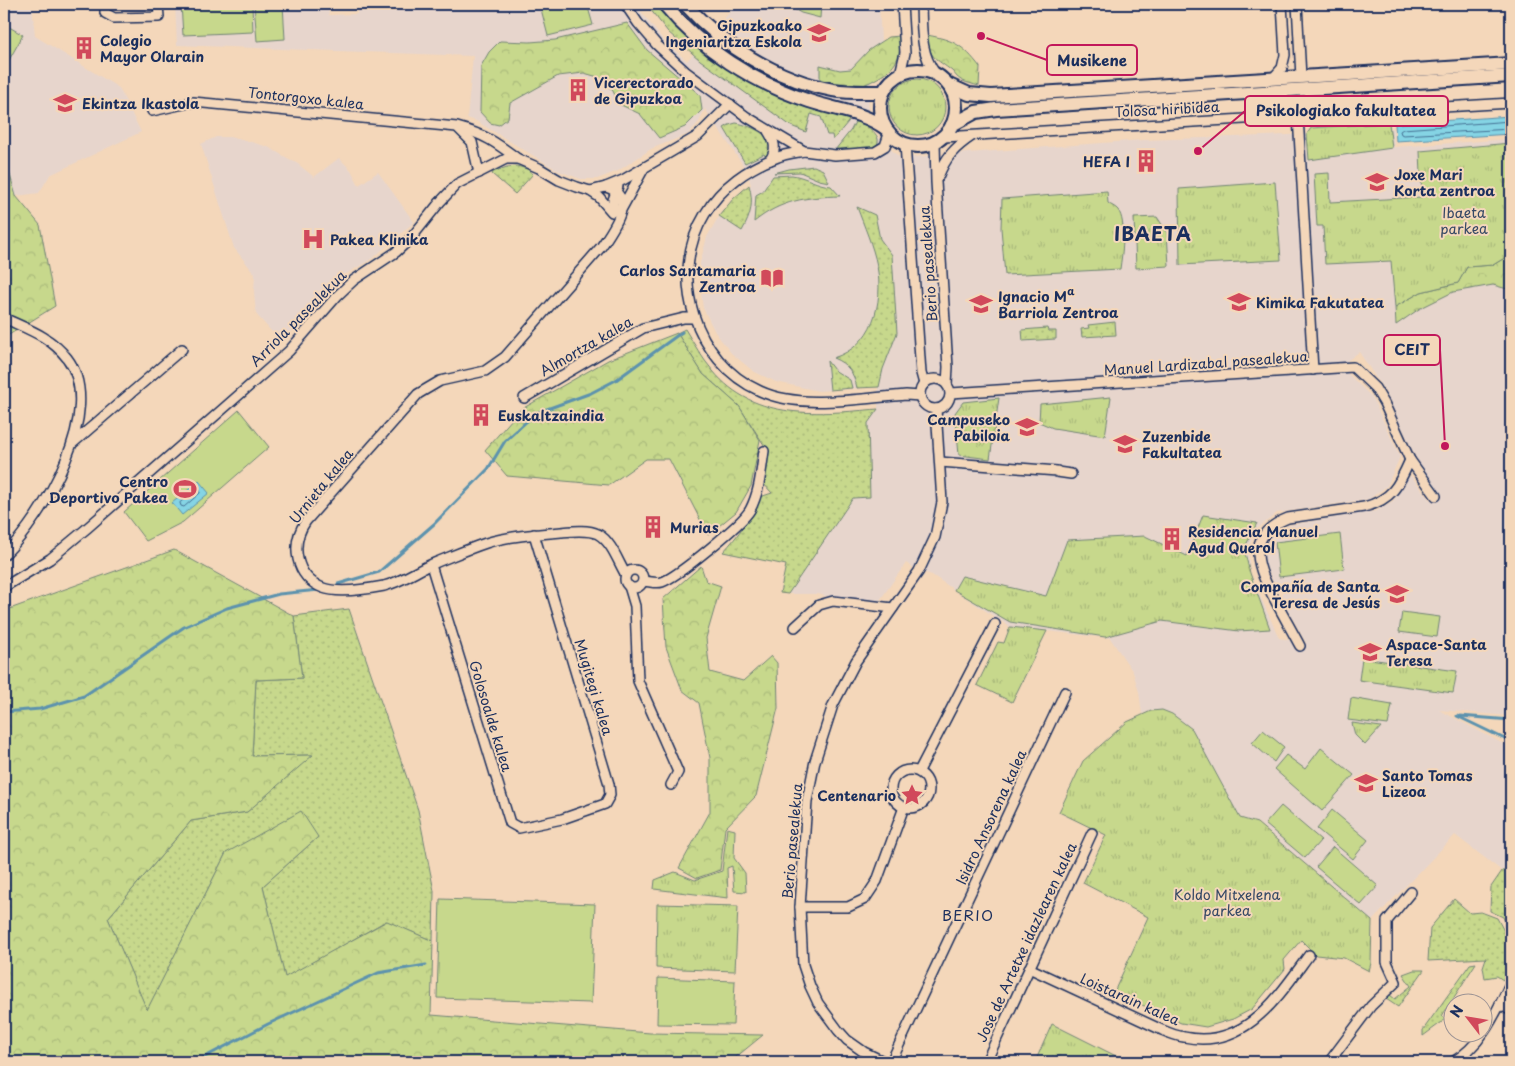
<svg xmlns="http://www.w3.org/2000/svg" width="1515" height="1066" font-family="'Playpen Sans',sans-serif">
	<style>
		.built { fill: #e7d5cc; fill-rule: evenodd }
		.grass { fill: url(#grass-dots); stroke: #718475 }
		.forest { fill: url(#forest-crowns); stroke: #718475 }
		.park { fill: url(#park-tufts); stroke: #718475 }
		.pitch { fill: #c7d88c; stroke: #718475 }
		.water { fill: #85d4e4; stroke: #5b92ae }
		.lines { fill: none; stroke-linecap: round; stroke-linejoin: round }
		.shore { stroke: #457194; stroke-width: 1 }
		.stream { stroke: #5b92ae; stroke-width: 3 }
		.street-casing { stroke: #1b2f5e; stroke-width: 12 }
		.secondary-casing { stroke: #1b2f5e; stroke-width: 16 }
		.street { stroke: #f4d7ba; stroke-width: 9 }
		.secondary { stroke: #f4d7ba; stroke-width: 12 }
		.labels { text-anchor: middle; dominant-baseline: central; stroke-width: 4; stroke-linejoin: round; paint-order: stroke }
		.poi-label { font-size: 14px; font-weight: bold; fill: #1b2f5e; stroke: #f4d7ba; text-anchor: start }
		.street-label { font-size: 14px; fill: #1b2f5e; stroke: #f4d7ba }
		.park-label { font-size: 14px; fill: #354865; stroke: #f4d7ba }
		.neighbourhood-label { font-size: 15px; letter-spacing: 1px; fill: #1b2f5e; stroke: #f4d7ba }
		.district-label { font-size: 19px; font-weight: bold; letter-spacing: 1px; fill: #1b2f5e; stroke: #f4d7ba }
		.leader { fill: none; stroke: #c2185b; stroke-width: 2 }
		.callout-dot { fill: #c2185b; stroke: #f4d7ba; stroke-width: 2 }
		.callout { fill: #f4d7ba; stroke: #c2185b; stroke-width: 2 }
		.callout-label { font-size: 15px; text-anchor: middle; font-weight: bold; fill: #1b2f5e }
	</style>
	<defs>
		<pattern id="grass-dots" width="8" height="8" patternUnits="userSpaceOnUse" patternTransform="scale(1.25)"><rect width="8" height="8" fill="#c7d88c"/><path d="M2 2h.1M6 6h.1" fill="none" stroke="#aaba7b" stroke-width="1.8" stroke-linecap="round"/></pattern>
		<pattern id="forest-crowns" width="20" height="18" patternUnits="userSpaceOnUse" patternTransform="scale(1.25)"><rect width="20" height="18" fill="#c7d88c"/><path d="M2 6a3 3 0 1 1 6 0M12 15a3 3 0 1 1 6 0" fill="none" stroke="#aaba7b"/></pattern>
		<pattern id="park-tufts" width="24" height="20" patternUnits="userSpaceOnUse" patternTransform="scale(1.25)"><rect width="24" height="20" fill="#c7d88c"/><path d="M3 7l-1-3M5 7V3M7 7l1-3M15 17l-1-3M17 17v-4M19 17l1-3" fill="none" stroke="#aaba7b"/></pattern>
	</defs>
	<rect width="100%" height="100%" fill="#f4d7ba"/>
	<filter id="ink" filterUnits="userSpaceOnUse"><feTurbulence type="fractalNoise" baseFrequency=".02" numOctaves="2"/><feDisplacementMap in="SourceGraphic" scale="10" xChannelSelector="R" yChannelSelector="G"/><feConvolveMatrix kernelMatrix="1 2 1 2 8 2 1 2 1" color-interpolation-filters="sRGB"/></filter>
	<g filter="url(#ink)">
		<g class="built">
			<polygon points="4,4 32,4 35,36 119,88 141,132 50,175 39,193 16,196 4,154"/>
			<path d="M175 4H328L329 15 357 14V4H635L664 41 687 61 737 4H879L883 75 870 83 867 126 900 158 1143 140 1289 135 1393 128 1394 147 1511 139V716L1439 710 1511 748V870L1502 871 1455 835 1372 921 1258 823 1240 818 1192 729 1172 714 1151 711 1142 714 1139 692 1133 672 1110 638 1010 627 932 575 919 571 906 563 880 600 832 598 818 594H788L853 498 870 496 868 423 878 409V387L819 391 776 382 753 371 731 353 715 332 703 308 700 285V263L707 237 716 221 733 200 751 185 747 171 705 109 699 122 688 134 651 149 618 171 597 179H581L559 171 476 121 467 118 473 56 177 45ZM1359 352 1386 393 1418 462 1440 492 1430 500 1411 476 1407 478 1393 501 1376 511 1289 525 1271 536 1267 542 1264 549V559L1266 567 1273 581 1285 586 1281 597 1306 643 1294 648 1290 640 1279 638 1250 573 1248 548 1257 529 1277 513 1369 499 1387 486 1400 457 1372 397 1348 374 1347 361Z"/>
			<polygon points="216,137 229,137 248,141 268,147 298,164 314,177 339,158 351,170 359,185 378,172 414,222 373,258 343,276 285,339 271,331 256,314 254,292 255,274 234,248 201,144"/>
		</g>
		<g class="grass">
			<polygon points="646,4 659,4 788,100 849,119 848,122 833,140 832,135 827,135 821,117 811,114 806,132 791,126 700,60 668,32"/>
			<path d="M856 120C866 126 887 136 874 149L836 152 835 150 851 130Z"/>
			<path d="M736 123C751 125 783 139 766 157L764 154 745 163 724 128 729 125Z"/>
			<polygon points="517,166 527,169 533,174 515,194 492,174 493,172 507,167"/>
			<polygon points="814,166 823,170 829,182 819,180 800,172 774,173 789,169"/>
			<path d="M792 175C806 177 817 185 831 186L840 196C806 197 781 200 754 222L756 195 763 191 773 176Z"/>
			<path d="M749 185C754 203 751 215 742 231L719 216 733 199Z"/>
			<path d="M857 207 875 215 880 239 892 255 897 333 883 369 879 387 857 388C854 373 848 364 833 358 873 346 884 303 877 266 873 246 864 226 857 207Z"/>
			<polygon points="1115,322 1116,335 1082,337 1081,329 1089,328 1088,325"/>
			<polygon points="1047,328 1048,331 1056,331 1056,339 1023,341 1022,330"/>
			<path d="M685 329C694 344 702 358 713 371 755 422 820 414 878 409L868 423 870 497 853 498 788 594 780 593 786 565 723 552C739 535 750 518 760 497L772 493 762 482 768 451 739 406 703 374 677 333Z"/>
			<polygon points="827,361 834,370 850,380 852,388 830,390"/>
			<polygon points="349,609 418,810 434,891 433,941 386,921 285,978 263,886 318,837 226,853 147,1011 108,918 191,821 247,812 312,755 252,756 256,680 302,678 294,616"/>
			<polygon points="1511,870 1511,934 1503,917 1490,911 1491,887 1502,871"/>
			<polygon points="1454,899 1470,913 1481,912 1497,918 1511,944 1511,964 1503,980 1497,976 1485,978 1483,967 1486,958 1428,961 1430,928"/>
			<polygon points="1476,963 1442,1016 1446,1019 1423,1036 1423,1030 1470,964"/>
		</g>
		<g class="forest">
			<polygon points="627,23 647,50 700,95 702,110 685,127 659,138 640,114 619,104 613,91 598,77 584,73 558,76 510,103 508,118 499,125 490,123 480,112 481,66 489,52 500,41 530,42 555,40"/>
			<path d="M927 35C954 40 963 45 980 67L979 86C973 84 966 83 961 80 957 78 955 74 952 71 937 59 927 57 927 35Z"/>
			<path d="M900 36C901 60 895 69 874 80 867 84 859 87 852 87 841 87 830 84 820 81V65L840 70 851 69 869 50 889 37Z"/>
			<polygon points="4,154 16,196 40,225 55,306 4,338"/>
			<polygon points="1511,254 1511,290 1493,285 1453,292 1419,309 1396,325 1395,307 1421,292 1458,283 1467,267 1493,265"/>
			<polygon points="677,333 703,374 739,406 760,440 751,486 736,512 708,535 669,459 646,459 609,485 507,476 485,450 520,410 608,360"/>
			<polygon points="174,550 294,616 302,678 256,680 252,756 313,755 247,812 191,821 108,918 147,1010 226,853 301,811 318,837 263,886 285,977 387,921 433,941 431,1015 650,1033 763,1035 730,1062 4,1062 4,611"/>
			<polygon points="701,566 706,581 721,586 706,638 710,672 743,681 771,656 777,663 778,708 756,796 725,828 720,870 697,878 679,868 710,812 710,758 699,703 682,690 666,647 663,599"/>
		</g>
		<g class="park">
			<polygon points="785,4 821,4 820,18 801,13"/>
			<circle cx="917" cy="107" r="28"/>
			<polygon points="1389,123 1392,148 1309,160 1307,134 1311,128"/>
			<polygon points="1511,143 1511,254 1493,265 1467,267 1458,283 1421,292 1395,307 1391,261 1325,264 1323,226 1317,226 1314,174 1329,173 1330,202 1422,197 1420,151"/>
			<polygon points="1275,182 1281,260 1180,265 1179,189"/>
			<path d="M1107 191 1108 203C1110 205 1116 207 1118 210 1127 222 1122 254 1120 269L1005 275 1001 228 1002 199Z"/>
			<polygon points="1157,217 1167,232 1169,266 1136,268 1134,218"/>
			<polygon points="1111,397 1105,436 1053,428 1039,422 1040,404"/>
			<polygon points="999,398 990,459 959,455 955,413 963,402"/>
			<polygon points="1203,515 1257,523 1244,549 1250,573 1270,629 1239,631 1162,621 1105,637 1010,622 954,590 962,576 1046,596 1067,540 1145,536 1187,556"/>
			<polygon points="1010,627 1047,631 1012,702 977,685 998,642 1004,643"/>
			<polygon points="1362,658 1457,671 1453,693 1359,680"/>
			<polygon points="1162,710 1172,714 1192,729 1240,818 1257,823 1372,921 1371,963 1369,971 1344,958 1316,955 1301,940 1284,960 1285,969 1252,1009 1233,1019 1206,1027 1181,1023 1114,992 1148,917 1083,883 1106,835 1059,812 1083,761 1127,722 1151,711"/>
			<polygon points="1352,723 1381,727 1365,745 1355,735"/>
			<polygon points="727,828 735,830 734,858 745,873 746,892 734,891 732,866 727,868 728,898 654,889 655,880 675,872 695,880 722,871"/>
			<polygon points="657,904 738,906 735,971 656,968"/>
			<polygon points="1414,970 1424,970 1398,1007 1386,999 1390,995 1395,999 1411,986 1403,974"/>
			<polygon points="1052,1024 1120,1058 1123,1062 1035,1062"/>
		</g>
		<g class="pitch">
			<polygon points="181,4 252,4 253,32 183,35"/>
			<polygon points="254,4 283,4 285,39 257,41"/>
			<polygon points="564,4 587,4 593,25 548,36 541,9"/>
			<polygon points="4,24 23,35 4,69"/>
			<polygon points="239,410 269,447 183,522 146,541 124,512"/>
			<polygon points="1340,534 1344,569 1279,577 1275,542"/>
			<polygon points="1402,612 1440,617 1437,637 1399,632"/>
			<polygon points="1351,698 1392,705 1388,725 1348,720"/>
			<polygon points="1263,730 1284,747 1274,762 1252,743"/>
			<polygon points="1321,748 1354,775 1322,811 1274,769 1286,755 1305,769"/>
			<polygon points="1281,806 1321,840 1305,858 1265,824"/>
			<polygon points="1332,810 1368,840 1353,859 1317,829"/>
			<polygon points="1333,847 1378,886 1361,905 1316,867"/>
			<polygon points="440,899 595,904 591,1003 437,998"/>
			<polygon points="658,978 735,981 733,1025 657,1024"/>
		</g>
		<g class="water">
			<polygon points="1511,116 1511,134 1396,141 1395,124"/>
			<polygon points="199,481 209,493 182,515 172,503"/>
		</g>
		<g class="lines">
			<g class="shore">
				<polyline points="1511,121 1403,129 1400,131 1401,134 1403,135 1511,129"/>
				<polygon points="197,489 200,490 200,493 184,507 181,506 180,503"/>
			</g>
			<g class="stream">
				<polyline points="338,584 379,572 434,524 488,469 505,441 536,413 591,393 616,380 682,332"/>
				<polyline points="4,712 40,709 84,696 184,627 227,608 279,594 319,590"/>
				<polyline points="1457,716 1511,742"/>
				<polyline points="1460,716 1511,720"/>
				<polyline points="193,1062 201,1059 268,1024 378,973 426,965"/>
			</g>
			<defs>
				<g id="street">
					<polyline points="105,4 105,13 114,18 159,17 158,4"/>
					<polyline points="625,4 638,23 657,45 685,71 747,117 804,151 835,155 875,152 885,146 889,134"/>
					<path d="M921 4C922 29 920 52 935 73"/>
					<polyline points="1297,4 1301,77"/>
					<polyline points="900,74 905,53 902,4"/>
					<polyline points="1273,78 1282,68 1285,55 1282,4"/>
					<path d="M152 111 193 102 457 127C486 135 495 142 518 159"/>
					<polyline points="1298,116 1313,370"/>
					<polyline points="459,129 472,142 479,173"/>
					<path d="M768 131C775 142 777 149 770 160"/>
					<polyline points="944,137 1511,103"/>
					<polyline points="935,142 936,182 948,367 947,384"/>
					<polyline points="905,144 921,373 924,384"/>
					<path d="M804 151C795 153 786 154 778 157 749 167 721 187 705 214 667 276 695 362 760 391 801 410 862 398 906 395L920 396"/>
					<path d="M938 177C946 157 954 148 972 136"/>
					<polyline points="618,186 613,200 612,210 622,208 644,168"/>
					<path d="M606 187C638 197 613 229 601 247L505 357 485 371 440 381 418 394 306 521C290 544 295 577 323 588 339 594 368 589 384 586 401 582 416 571 432 564 450 557 468 549 486 543 509 536 536 534 561 532 572 531 588 529 598 534 612 542 618 562 626 575"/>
					<polyline points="590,191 599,197 612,212"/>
					<path d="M4 318C27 329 50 336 67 358 107 410 43 517 4 555"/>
					<circle cx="935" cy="394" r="15"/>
					<polyline points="951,393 1353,367 1375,388 1384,403 1410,460 1436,496"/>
					<polyline points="524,398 643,328 684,318 694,318"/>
					<polyline points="73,443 182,349"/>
					<polyline points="940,462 1057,471 1057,472 1071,474"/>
					<polyline points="431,565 510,823 519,828 562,819 605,804 610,795 609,784 534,534"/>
					<circle cx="634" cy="579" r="9"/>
					<path d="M643 581C648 581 656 584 662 582 677 577 742 524 750 510 760 491 761 471 764 451"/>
					<polyline points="629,586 635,606 638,681 678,772 671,785"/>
					<polyline points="4,587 50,559 86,529 289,351 337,296 354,280 396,252 412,237 440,202 457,184 506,159 518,159 539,168 559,180 577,187 590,191 606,187 623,180 698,136 730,104"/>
					<polyline points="795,627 819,605 833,601 893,608"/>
					<path d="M1300 646C1292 631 1284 617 1276 602 1258 569 1242 536 1288 518L1364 507C1392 500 1399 485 1410 460"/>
					<circle cx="910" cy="789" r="19"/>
					<polyline points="919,771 995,624"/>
					<polyline points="800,907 848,907 865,899 877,881 904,807"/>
					<path d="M1029 968 1162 1030C1169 1033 1177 1036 1184 1037 1245 1050 1278 997 1309 955"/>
					<polyline points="1500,1004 1511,1011"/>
					<polyline points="885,1062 864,1052 847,1040 838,1030 818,1003 810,986 803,965 800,907 807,801 815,761 833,705 856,661 919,571 935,537 942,502 936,409"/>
					<polyline points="891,1062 1065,692"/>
					<polyline points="986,1062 1092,833"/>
					<polyline points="1329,1062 1371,1006 1396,982 1387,962 1387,921 1411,892"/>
					<path d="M1453 1062C1483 1044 1496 1012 1511 982"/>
				</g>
				<g id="secondary">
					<path d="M664 4C701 49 754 83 809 101 835 110 863 112 885 128"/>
					<path d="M685 4C722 45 777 80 833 90 850 93 866 92 883 92"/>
					<circle cx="918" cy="108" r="38"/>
					<polyline points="949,85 969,94 991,96 1511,64"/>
					<polyline points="952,125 976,112 996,109 1511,76"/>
				</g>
			</defs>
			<use href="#street" class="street-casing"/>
			<use href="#secondary" class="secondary-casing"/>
			<use href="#street" class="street"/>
			<use href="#secondary" class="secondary"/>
		</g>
	</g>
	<defs>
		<symbol id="university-bare" viewBox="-9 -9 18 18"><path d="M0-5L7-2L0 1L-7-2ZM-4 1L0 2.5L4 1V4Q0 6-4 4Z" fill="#d1495b" stroke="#f4d7ba" stroke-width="2.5" paint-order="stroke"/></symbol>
		<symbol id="building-bare" viewBox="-9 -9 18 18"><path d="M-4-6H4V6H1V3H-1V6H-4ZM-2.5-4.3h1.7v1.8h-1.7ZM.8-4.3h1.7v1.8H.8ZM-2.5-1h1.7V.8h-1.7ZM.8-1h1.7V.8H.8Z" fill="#d1495b" stroke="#f4d7ba" stroke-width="2.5" paint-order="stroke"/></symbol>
		<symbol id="school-bare" viewBox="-9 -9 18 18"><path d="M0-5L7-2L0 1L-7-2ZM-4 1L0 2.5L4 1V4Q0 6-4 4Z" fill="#d1495b" stroke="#f4d7ba" stroke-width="2.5" paint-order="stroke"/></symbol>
		<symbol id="hospital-bare" viewBox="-9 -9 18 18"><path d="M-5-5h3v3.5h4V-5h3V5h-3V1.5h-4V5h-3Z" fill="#d1495b" stroke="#f4d7ba" stroke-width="2.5" paint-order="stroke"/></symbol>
		<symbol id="library-bare" viewBox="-9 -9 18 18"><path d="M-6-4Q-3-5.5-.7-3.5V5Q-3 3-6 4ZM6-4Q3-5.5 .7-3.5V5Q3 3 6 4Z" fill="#d1495b" stroke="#f4d7ba" stroke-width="2.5" paint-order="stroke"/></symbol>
		<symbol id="stadium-bare" viewBox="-9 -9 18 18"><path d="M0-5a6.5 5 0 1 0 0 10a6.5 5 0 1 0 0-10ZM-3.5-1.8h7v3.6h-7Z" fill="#d1495b" stroke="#f4d7ba" stroke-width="2.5" paint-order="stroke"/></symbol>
		<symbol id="sight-bare" viewBox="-9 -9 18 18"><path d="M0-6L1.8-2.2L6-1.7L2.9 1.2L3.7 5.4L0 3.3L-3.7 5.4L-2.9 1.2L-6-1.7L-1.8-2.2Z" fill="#d1495b" stroke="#f4d7ba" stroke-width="2.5" paint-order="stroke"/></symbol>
	</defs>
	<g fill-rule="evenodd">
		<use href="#university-bare" x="803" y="17" width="32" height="32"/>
		<use href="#building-bare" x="68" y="32" width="32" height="32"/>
		<use href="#building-bare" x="562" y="74" width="32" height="32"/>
		<use href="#school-bare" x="49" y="87" width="32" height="32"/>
		<use href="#building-bare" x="1130" y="145" width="32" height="32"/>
		<use href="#university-bare" x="1361" y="166" width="32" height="32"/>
		<use href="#hospital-bare" x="297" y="223" width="32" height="32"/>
		<use href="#library-bare" x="756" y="262" width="32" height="32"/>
		<use href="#university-bare" x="1223" y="286" width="32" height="32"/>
		<use href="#university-bare" x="965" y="288" width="32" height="32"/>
		<use href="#building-bare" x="465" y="399" width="32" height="32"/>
		<use href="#university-bare" x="1011" y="411" width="32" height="32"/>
		<use href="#university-bare" x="1109" y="428" width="32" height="32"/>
		<use href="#stadium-bare" x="169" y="473" width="32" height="32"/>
		<use href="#building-bare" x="637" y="511" width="32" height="32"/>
		<use href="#building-bare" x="1156" y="523" width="32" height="32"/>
		<use href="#school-bare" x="1381" y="578" width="32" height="32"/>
		<use href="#university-bare" x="1354" y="636" width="32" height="32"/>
		<use href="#school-bare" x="1350" y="767" width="32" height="32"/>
		<use href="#sight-bare" x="896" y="779" width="32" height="32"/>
	</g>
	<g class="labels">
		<g class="poi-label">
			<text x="802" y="25" text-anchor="end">Gipuzkoako<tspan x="802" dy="16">Ingeniaritza Eskola</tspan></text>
			<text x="100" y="40">Colegio<tspan x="100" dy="16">Mayor Olarain</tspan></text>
			<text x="594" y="82">Vicerectorado<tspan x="594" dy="16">de Gipuzkoa</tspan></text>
			<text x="82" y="103">Ekintza Ikastola</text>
			<text x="1130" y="161" text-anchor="end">HEFA I</text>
			<text x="1394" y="174">Joxe Mari<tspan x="1394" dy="16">Korta zentroa</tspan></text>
			<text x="330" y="239">Pakea Klinika</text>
			<text x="756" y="270" text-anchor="end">Carlos Santamaria<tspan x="756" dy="16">Zentroa</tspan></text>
			<text x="998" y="296">Ignacio Mª<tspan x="998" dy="16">Barriola Zentroa</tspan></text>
			<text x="1256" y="302">Kimika Fakutatea</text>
			<text x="498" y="415">Euskaltzaindia</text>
			<text x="1010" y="419" text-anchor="end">Campuseko<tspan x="1010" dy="16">Pabiloia</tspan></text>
			<text x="1142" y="436">Zuzenbide<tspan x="1142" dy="16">Fakultatea</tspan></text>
			<text x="168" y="481" text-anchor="end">Centro<tspan x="168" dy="16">Deportivo Pakea</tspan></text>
			<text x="670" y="527">Murias</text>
			<text x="1188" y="531">Residencia Manuel<tspan x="1188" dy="16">Agud Querol</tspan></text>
			<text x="1380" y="586" text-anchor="end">Compañía de Santa<tspan x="1380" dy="16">Teresa de Jesús</tspan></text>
			<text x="1386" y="644">Aspace-Santa<tspan x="1386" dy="16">Teresa</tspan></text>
			<text x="1382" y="775">Santo Tomas<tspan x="1382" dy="16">Lizeoa</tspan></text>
			<text x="896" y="795" text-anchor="end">Centenario</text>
		</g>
		<g class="street-label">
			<text transform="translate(306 98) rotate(6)">Tontorgoxo kalea</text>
			<text transform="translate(1167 109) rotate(-3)">Tolosa hiribidea</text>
			<text transform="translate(928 264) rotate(-94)">Berio pasealekua</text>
			<text transform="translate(298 318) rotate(-45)">Arriola pasealekua</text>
			<text transform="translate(586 346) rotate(-30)">Almortza kalea</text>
			<text transform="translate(1206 363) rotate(-4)">Manuel Lardizabal pasealekua</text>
			<text transform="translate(321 486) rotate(-51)">Urnieta kalea</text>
			<text transform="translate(594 687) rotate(73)">Mugitegi kalea</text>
			<text transform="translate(491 716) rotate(73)">Golosoalde kalea</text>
			<text transform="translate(991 817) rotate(-65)">Isidro Ansorena kalea</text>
			<text transform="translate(792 841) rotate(-85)">Berio pasealekua</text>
			<text transform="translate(1026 942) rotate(-65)">Jose de Artetxe idazlearen kalea</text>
			<text transform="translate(1130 999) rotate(24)">Loistarain kalea</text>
		</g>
		<g class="park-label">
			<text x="1464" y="212">Ibaeta<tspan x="1464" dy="16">parkea</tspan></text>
			<text x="1227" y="894">Koldo Mitxelena<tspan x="1227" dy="16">parkea</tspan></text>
		</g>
		<g class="neighbourhood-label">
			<text x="968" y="914">BERIO</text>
		</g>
		<g class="district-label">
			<text x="1153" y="233">IBAETA</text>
		</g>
	</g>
	<path class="leader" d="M981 36L1047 60M1198 151L1245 111M1445 446L1440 350"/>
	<g class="callout-dot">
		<circle cx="981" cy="36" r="5"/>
		<circle cx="1198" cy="151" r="5"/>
		<circle cx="1445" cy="446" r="5"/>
	</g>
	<g class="callout">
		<rect x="1047" y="45" width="90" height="30" rx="5"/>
		<rect x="1245" y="96" width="203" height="30" rx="5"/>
		<rect x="1384" y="335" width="56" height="30" rx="5"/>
	</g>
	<g class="callout-label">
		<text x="1092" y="66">Musikene</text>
		<text x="1346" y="116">Psikologiako fakultatea</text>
		<text x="1412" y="355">CEIT</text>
	</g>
	<rect width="1515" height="1066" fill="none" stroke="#f4d7ba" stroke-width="20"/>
	<rect x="10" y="10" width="1495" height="1046" fill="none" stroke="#1b2f5e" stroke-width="2" filter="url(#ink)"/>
	<g transform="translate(1468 1018) rotate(301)"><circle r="24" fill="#f4d7ba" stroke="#9d9495"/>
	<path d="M0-4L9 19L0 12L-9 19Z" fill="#d1495b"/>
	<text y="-8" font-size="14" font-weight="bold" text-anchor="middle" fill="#1b2f5e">N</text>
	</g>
</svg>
